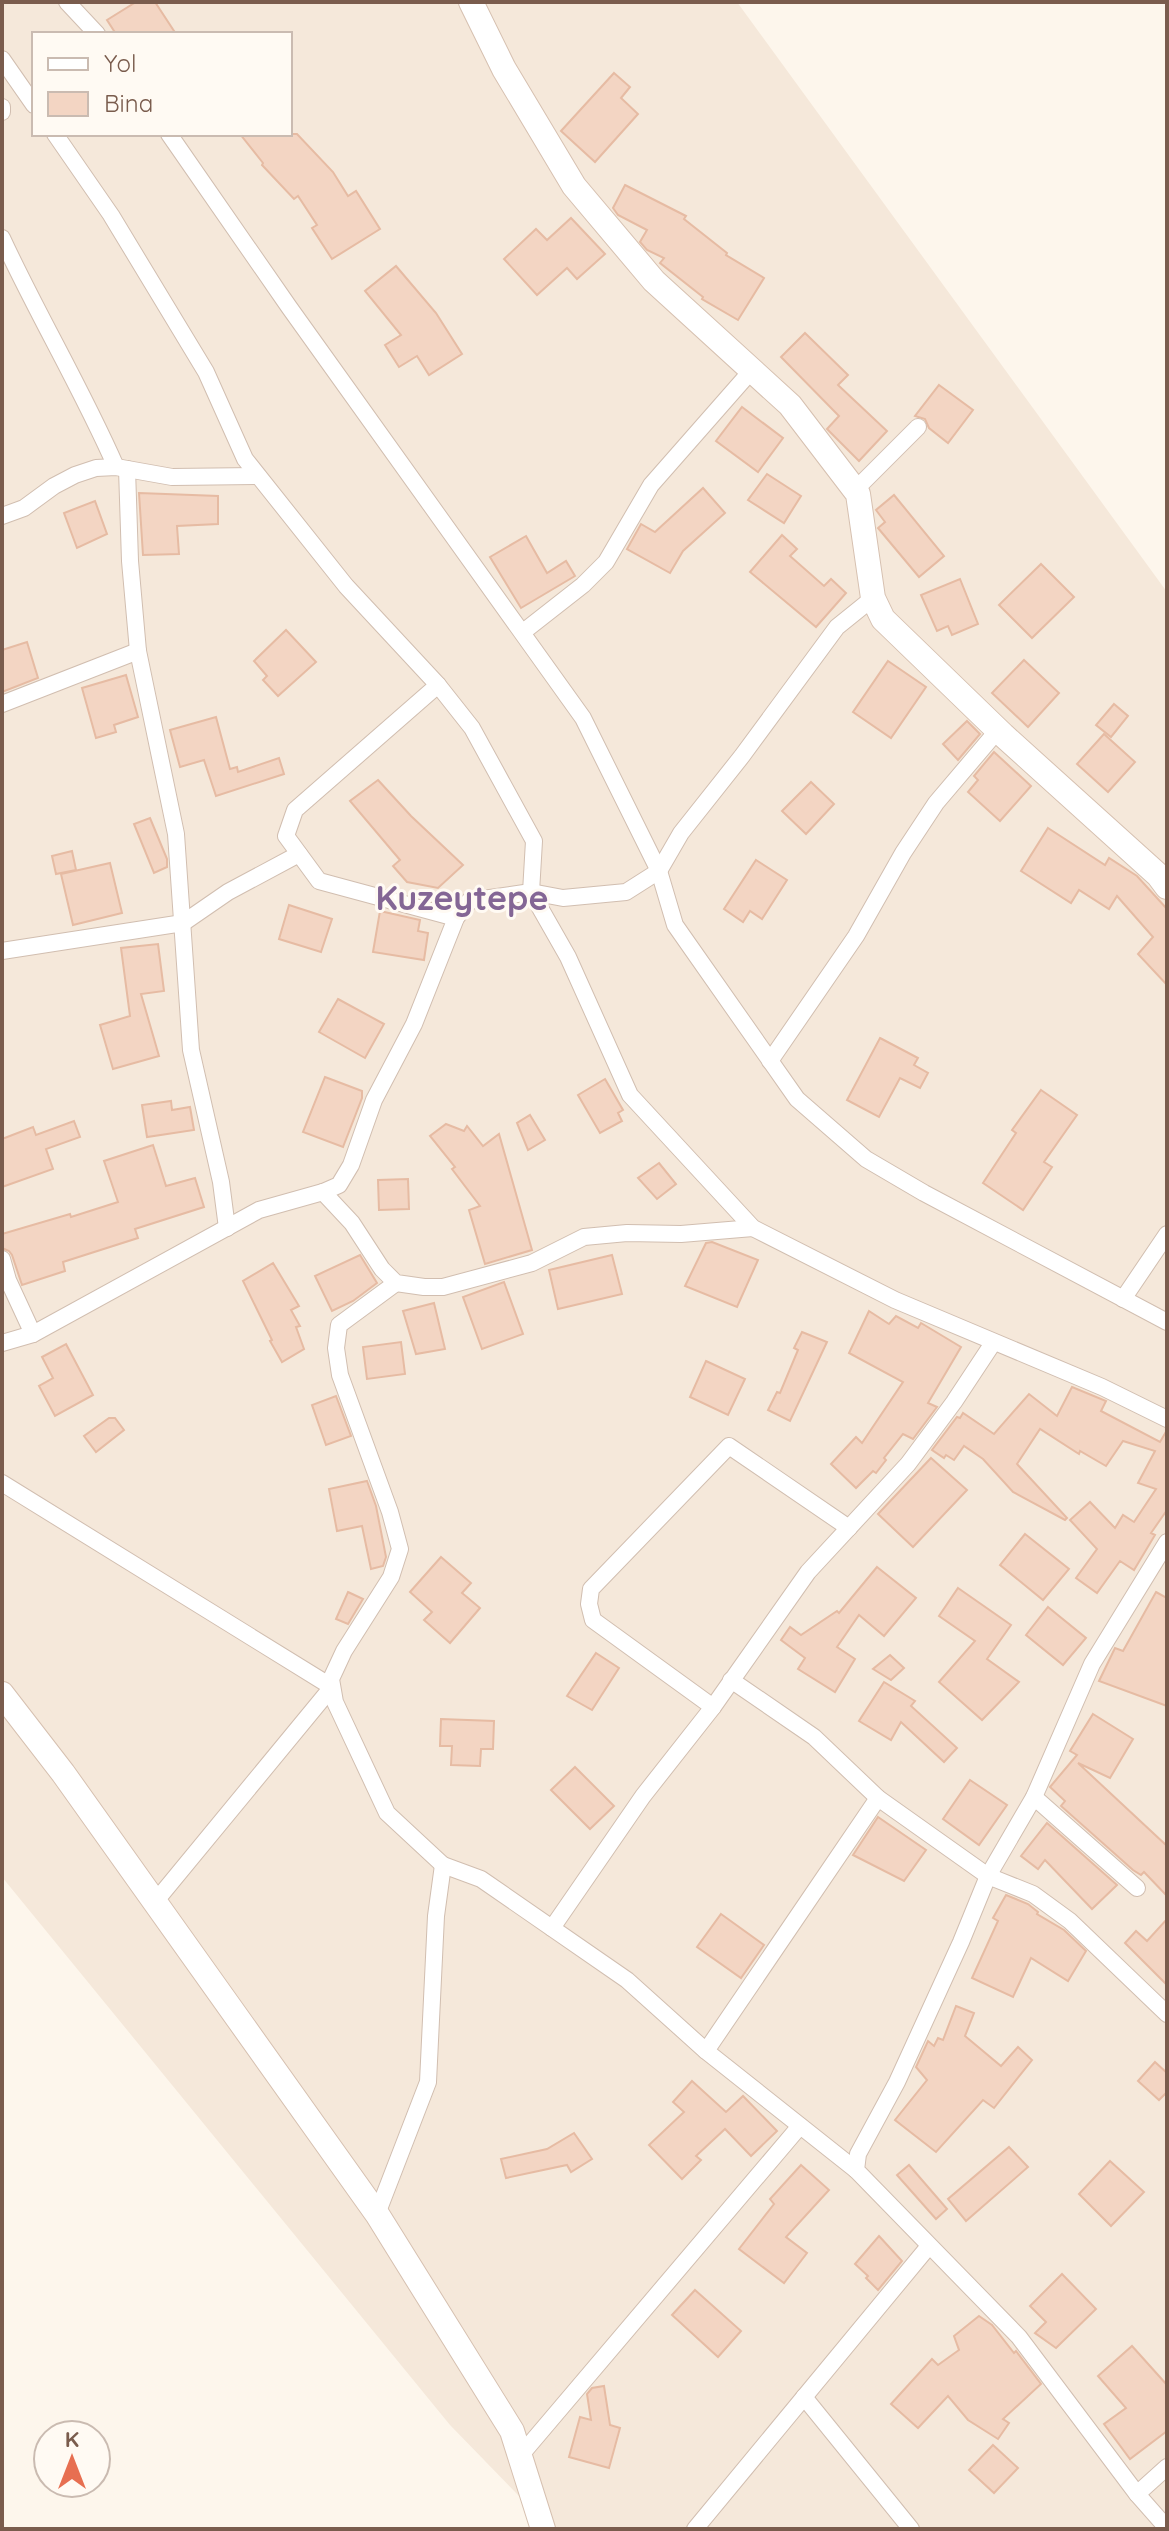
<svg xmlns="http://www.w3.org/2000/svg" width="1169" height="2531" font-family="Quicksand,sans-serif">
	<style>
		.residential { fill: #f5e8da; fill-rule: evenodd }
		.building { fill: #f3d5c3; stroke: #e6bba3; stroke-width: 2 }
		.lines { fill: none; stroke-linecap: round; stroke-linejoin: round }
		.street-casing { stroke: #d1beb0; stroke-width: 18 }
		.secondary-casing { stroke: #d6c0b0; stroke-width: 26 }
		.street { stroke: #fff; stroke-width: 16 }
		.secondary { stroke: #fff; stroke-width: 24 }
		.labels { text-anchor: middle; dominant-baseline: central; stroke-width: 6; stroke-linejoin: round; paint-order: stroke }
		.district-label { font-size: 34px; font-weight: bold; fill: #846695; stroke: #fffaf3 }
	</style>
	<rect width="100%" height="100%" fill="#fdf6ec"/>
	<path class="residential" d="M2 2H737L1167 592V2529H551L450 2425 2 1877ZM34 34H290V134H34Z"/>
	<g class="building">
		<polygon points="136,2 155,2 176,34 116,34 107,20"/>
		<polygon points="614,73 630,87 621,98 638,114 595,162 561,131"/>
		<polygon points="240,134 297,134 333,172 348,196 356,191 380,229 332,259 312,228 317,225 298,196 294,199 262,165 263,163"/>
		<polygon points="625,185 686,216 684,219 727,253 726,255 764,278 738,320 702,299 703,297 660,263 664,258 647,250 640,242 647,230 618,215 613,208"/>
		<polygon points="571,218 605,254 577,279 567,268 537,295 504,259 536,229 547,240"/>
		<polygon points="396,266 436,313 462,354 429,375 417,356 399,367 385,345 401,335 365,291"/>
		<polygon points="805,333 848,375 838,385 887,431 859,461 827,429 839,416 781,357"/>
		<polygon points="939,385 973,410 948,443 929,428 925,419 915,416"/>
		<polygon points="742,407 783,438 758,472 716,441"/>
		<polygon points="767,474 801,496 784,523 748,500"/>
		<polygon points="703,488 725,513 683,551 670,573 627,549 641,524 655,532"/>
		<polygon points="139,493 218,496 218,524 177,526 179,554 143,555"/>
		<polygon points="894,495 944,556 919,577 878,528 885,522 876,510"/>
		<polygon points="95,501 107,534 77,548 64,513"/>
		<polygon points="782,535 797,549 790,556 824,586 831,579 846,593 816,627 750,572"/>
		<polygon points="526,536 547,573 566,561 575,576 521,608 490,557"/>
		<polygon points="1041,564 1074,597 1032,638 999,605"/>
		<polygon points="960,579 978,624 952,635 948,626 937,631 921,595"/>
		<polygon points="286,630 316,662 278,696 263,680 267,676 254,661"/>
		<polygon points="27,642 38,678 2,692 2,650"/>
		<polygon points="1024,660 1059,693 1028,727 992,693"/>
		<polygon points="888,661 926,687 891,738 853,712"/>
		<polygon points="126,675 138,717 114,725 116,732 96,738 82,688"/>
		<polygon points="1114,704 1128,716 1111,737 1096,725"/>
		<polygon points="216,717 230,769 237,767 238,772 279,758 284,774 216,796 204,760 180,767 170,730"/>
		<polygon points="967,721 980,734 958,760 943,744"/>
		<polygon points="1104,734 1135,762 1108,792 1077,764"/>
		<polygon points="994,752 1031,786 1000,821 968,792 978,780 974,776"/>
		<polygon points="378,780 411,816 463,865 438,888 407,882 393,866 400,860 350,801"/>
		<polygon points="811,782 834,804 806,834 782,811"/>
		<polygon points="150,818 167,859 167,867 154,873 134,824"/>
		<polygon points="1048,828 1105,865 1109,858 1137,876 1167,909 1167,985 1138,954 1153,937 1117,896 1109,909 1079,890 1071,903 1021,871"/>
		<polygon points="72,851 76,870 56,874 52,856"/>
		<polygon points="756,860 787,880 762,919 750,911 743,922 724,909"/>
		<polygon points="110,863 122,913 73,925 61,874"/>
		<polygon points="289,905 332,919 321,952 279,939"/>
		<polygon points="380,911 420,920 418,931 428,933 424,960 373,952"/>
		<polygon points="158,944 164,991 141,994 159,1056 113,1069 100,1025 130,1016 121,948"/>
		<polygon points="338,999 384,1024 365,1058 319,1032"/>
		<polygon points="880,1038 918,1058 914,1065 928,1073 920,1088 900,1078 879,1117 847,1100"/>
		<polygon points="325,1077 362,1091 362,1098 343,1147 303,1132"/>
		<polygon points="605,1079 623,1110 618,1113 622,1121 600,1133 578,1095"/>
		<polygon points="1041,1090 1077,1115 1044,1162 1052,1167 1023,1210 983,1183 1016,1133 1012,1130"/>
		<polygon points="171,1101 172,1110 190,1107 194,1130 147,1137 142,1105"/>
		<polygon points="530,1115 545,1140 528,1150 517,1123"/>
		<polygon points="74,1121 80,1137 46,1149 53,1169 2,1187 2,1139 33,1127 36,1135"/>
		<polygon points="446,1124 464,1131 467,1126 483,1146 499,1134 532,1250 485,1264 469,1210 480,1206 452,1169 455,1167 430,1136"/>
		<polygon points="153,1145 166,1186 195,1178 204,1207 135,1229 138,1238 63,1262 65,1271 22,1285 12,1255 9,1251 2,1248 2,1234 70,1214 71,1217 118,1202 104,1161"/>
		<polygon points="659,1163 676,1184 657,1199 638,1178"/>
		<polygon points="408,1179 409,1209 379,1210 378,1180"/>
		<polygon points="712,1242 758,1260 737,1307 685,1286 706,1243"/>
		<polygon points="360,1255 377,1283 353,1301 332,1311 315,1276"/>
		<polygon points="612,1255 622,1294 558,1309 549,1270"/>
		<polygon points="273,1263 299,1306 291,1310 300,1326 296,1327 304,1349 282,1362 270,1341 272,1340 243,1281"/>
		<polygon points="504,1282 523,1334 482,1349 463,1297"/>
		<polygon points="434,1303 445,1349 416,1354 403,1311"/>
		<polygon points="869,1311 889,1324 896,1316 918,1328 921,1323 961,1347 928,1403 937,1407 913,1439 903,1434 884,1458 886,1460 876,1473 873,1471 856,1488 831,1464 856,1437 862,1443 903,1382 849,1353"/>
		<polygon points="802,1332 827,1342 790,1421 768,1410 777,1392 780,1393 798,1350 794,1348"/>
		<polygon points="401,1342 405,1374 367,1379 363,1347"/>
		<polygon points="66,1344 93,1395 55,1416 39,1386 53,1378 42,1357"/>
		<polygon points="706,1361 745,1379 728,1415 690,1397"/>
		<polygon points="1072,1387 1106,1401 1101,1411 1160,1442 1167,1430 1167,1510 1151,1533 1155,1535 1134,1570 1120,1561 1097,1593 1076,1578 1097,1549 1070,1520 1090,1502 1115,1528 1123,1515 1134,1522 1156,1489 1138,1483 1155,1451 1123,1441 1106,1466 1080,1451 1079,1454 1040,1429 1017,1464 1067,1518 1065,1520 1013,1492 983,1459 964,1446 954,1460 946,1455 944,1458 932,1450 957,1417 960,1418 963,1413 994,1434 1029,1394 1057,1416"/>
		<polygon points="336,1396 351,1436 326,1445 312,1405"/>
		<polygon points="109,1418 115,1418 124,1430 96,1452 84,1436"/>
		<polygon points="931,1458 967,1490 913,1547 878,1514"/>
		<polygon points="367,1481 376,1506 386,1557 383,1566 371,1569 362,1526 337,1531 329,1489"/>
		<polygon points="1025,1534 1069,1569 1043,1600 1000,1565"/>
		<polygon points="441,1557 471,1583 462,1593 480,1608 450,1643 424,1620 432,1612 410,1592"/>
		<polygon points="877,1567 916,1598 884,1636 859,1615 837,1647 855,1659 835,1692 798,1669 805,1658 781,1640 790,1627 801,1635 837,1611 839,1613"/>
		<polygon points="958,1588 1011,1625 987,1659 1019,1682 982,1720 939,1682 975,1641 939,1616"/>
		<polygon points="348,1592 363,1599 348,1624 336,1619"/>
		<polygon points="1156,1592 1167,1598 1167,1706 1099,1681 1115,1648 1123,1651"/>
		<polygon points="1048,1607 1086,1638 1063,1665 1026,1635"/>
		<polygon points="596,1653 619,1668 592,1710 567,1696"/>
		<polygon points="890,1655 904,1668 891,1680 873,1669"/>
		<polygon points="884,1682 915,1701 911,1706 957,1748 944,1762 901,1722 891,1740 859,1721"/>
		<polygon points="1093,1714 1133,1739 1110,1778 1078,1763 1167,1846 1167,1896 1144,1872 1141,1875 1133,1870 1061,1806 1065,1801 1050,1787 1077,1755 1070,1751"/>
		<polygon points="441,1719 494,1721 493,1749 481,1749 480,1766 451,1765 452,1746 440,1746"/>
		<polygon points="575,1767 614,1806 590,1829 551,1790"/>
		<polygon points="970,1780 1007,1805 979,1845 943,1819"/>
		<polygon points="878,1817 926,1850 904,1881 853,1855"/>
		<polygon points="1047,1823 1117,1885 1092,1909 1045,1860 1038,1869 1021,1856"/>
		<polygon points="1006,1895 1028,1904 1038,1912 1037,1914 1064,1930 1086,1951 1068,1981 1031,1958 1013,1997 972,1978 998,1921 993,1918"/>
		<polygon points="721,1914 764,1945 741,1978 697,1947"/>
		<polygon points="1167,1919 1167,1985 1125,1943 1136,1931 1147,1941"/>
		<polygon points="956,2006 974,2013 965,2036 1001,2066 1018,2047 1032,2060 994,2108 983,2100 936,2152 895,2120 927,2080 916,2067 928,2041 934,2046 938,2038 943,2040"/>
		<polygon points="1155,2062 1167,2073 1167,2092 1159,2100 1138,2081"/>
		<polygon points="692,2081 726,2112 743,2096 777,2131 751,2156 725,2129 696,2156 701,2160 682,2179 649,2145 684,2112 673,2102"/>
		<polygon points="574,2133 592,2159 571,2172 567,2165 506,2178 501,2159 547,2149"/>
		<polygon points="1009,2147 1028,2167 966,2221 948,2199"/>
		<polygon points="1110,2161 1144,2192 1111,2226 1079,2194"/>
		<polygon points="801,2165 829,2190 786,2237 807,2253 784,2283 739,2249 774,2204 770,2199"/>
		<polygon points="909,2165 947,2209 936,2219 897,2175"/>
		<polygon points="879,2236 902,2261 878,2290 866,2278 868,2276 855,2264"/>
		<polygon points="1062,2274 1096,2309 1056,2348 1035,2333 1046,2322 1030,2306"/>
		<polygon points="695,2290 741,2331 718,2357 672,2315"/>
		<polygon points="979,2316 992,2325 1014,2353 1016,2351 1041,2384 1003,2419 1009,2423 998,2439 968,2420 948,2396 918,2428 891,2404 932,2359 938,2365 959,2350 954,2336"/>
		<polygon points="1132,2346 1167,2385 1167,2431 1130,2459 1104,2424 1126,2408 1098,2376"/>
		<polygon points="604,2386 610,2425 620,2428 609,2468 569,2457 580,2417 591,2420 587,2394 592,2388"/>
		<polygon points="993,2445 1018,2468 994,2493 969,2470"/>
	</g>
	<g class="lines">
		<defs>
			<g id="street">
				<polyline points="67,2 97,34"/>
				<polyline points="2,59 34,105"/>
				<polyline points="2,107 2,112"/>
				<polyline points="55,134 111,215 206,372 245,459 346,586 438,685 472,728 534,841 531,892 568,957 630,1095 753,1228 895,1300 1102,1387 1167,1419"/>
				<polyline points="169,134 289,307 583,718 659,871 675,925 797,1099 866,1159 924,1193 1167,1322"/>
				<path d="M2 238C38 316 82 389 116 467"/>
				<polyline points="127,469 130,561 138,651 176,834 191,1050 221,1182 227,1228"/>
				<polyline points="855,490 918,427"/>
				<polyline points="2,516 24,508 54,486 75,475 96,468 116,467 172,477 258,476"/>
				<polyline points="523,632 583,585 606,562 651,485 752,370"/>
				<polyline points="438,685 295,810 286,836 319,881 456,918"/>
				<polyline points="2,704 138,651"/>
				<polyline points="2,951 183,923 228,892 299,854"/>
				<polyline points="770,1061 856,936 903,853 936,803 998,730"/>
				<polyline points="323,1192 352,1223 382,1269 396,1283 424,1287 443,1287 532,1263 584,1237 627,1233 681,1234 753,1228"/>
				<polyline points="2,1259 8,1280 33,1334"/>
				<polyline points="396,1283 339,1325 336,1348 340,1375 390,1512 400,1549 391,1577 344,1651 331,1679 335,1702 387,1813 443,1865 481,1879 627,1980 706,2051 856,2170"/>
				<polyline points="1123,1299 1167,1234"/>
				<polyline points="2,1343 33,1334 259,1210 323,1192 339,1185 351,1165 374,1100 414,1024 456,918 469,901 531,892 563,898 626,892 659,871 681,833 742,756 837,627 873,598"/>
				<polyline points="2,1483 332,1687 155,1902"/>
				<polyline points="1167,1542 1092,1664 1034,1797 988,1876 961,1942 897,2082 858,2154 856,2170 1019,2337 1137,2494 1167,2528"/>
				<polyline points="731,1680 814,1737 878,1798 988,1876 1033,1894 1070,1921 1167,2014"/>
				<polyline points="713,1707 593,1620 589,1604 591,1589 729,1446 849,1528"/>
				<polyline points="1034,1797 1137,1888"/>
				<polyline points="552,1928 643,1796 713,1707 808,1572 908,1464 954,1402 993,1343"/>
				<polyline points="706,2051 878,1798"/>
				<polyline points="377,2214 428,2082 436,1916 443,1865"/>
				<polyline points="804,2397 911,2529"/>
				<polyline points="520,2456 800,2126"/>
				<polyline points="1137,2494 1167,2467"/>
				<polyline points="695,2529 929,2246"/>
			</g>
			<g id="secondary">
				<polyline points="471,2 504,69 574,186 654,281 790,405 858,494 873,598 883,619 1003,735 1158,875 1167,887"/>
				<polyline points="2,1694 63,1773 377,2214 512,2431 543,2529"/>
			</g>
		</defs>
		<use href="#street" class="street-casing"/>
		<use href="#secondary" class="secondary-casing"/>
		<use href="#street" class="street"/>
		<use href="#secondary" class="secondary"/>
	</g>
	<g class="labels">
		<g class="district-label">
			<text x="462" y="897">Kuzeytepe</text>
		</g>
	</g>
	<rect width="1169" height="2531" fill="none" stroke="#7a5c4d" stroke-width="8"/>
	<rect x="32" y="32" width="260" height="104" fill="#fffaf3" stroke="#cabbb1" stroke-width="2"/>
	<rect x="48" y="58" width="40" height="12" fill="#ffffff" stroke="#cabbb1" stroke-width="2"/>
	<text x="104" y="72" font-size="24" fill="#7a5c4d">Yol</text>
	<rect x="48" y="92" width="40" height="24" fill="#f3d5c3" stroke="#cabbb1" stroke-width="2"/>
	<text x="104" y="112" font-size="24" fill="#7a5c4d">Bina</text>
	<g transform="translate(72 2459)"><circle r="38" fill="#fffaf3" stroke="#cabbb1" stroke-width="2"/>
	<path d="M0-6L14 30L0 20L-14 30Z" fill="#e76f51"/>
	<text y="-12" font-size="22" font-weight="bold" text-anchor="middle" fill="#7a5c4d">K</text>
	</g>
</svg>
